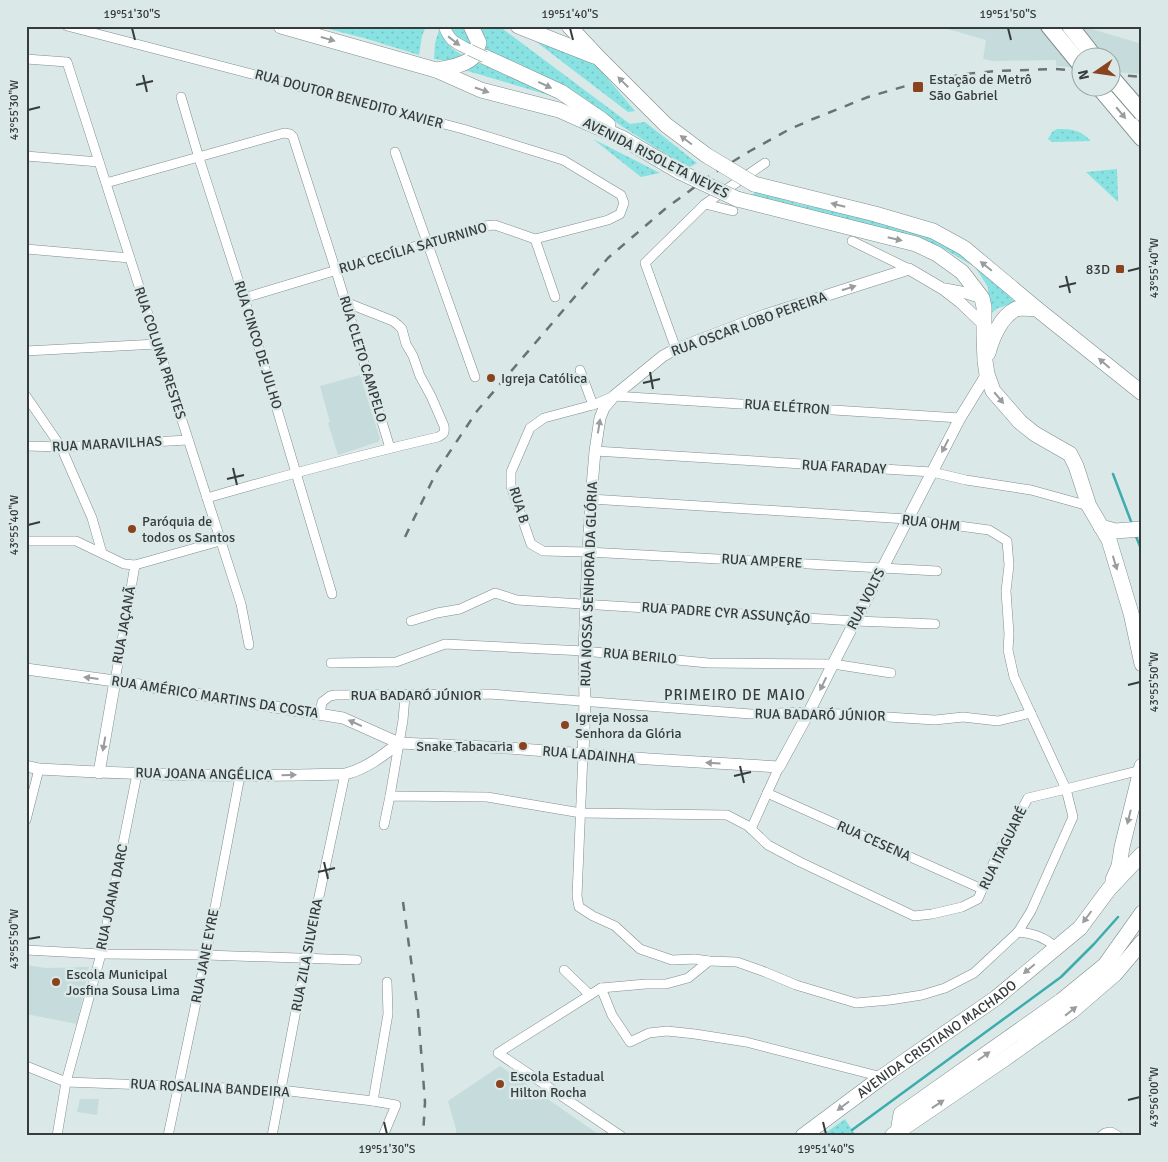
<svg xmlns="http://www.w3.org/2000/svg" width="1168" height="1162" font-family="Signika,sans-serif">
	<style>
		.built { fill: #c6dcdc }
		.green { fill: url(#green-dots) }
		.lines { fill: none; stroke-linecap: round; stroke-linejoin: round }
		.stream { stroke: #3dacad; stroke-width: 2.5 }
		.minor-casing { stroke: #808d8d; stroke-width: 10 }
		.tertiary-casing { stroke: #808d8d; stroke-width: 12 }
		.trunk-casing { stroke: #808d8d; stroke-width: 16 }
		.motorway-casing { stroke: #808d8d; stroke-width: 18 }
		.minor { stroke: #fff; stroke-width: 9 }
		.tertiary { stroke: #fff; stroke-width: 11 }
		.trunk { stroke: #fff; stroke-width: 15 }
		.motorway { stroke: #fff; stroke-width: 16 }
		.rail { stroke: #6a7272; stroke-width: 2.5; stroke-dasharray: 9 9; stroke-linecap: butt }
		.tertiary-bridge-casing { stroke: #808d8d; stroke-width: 12; stroke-linecap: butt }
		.trunk-bridge-casing { stroke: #808d8d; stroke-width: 16; stroke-linecap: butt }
		.motorway-bridge-casing { stroke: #808d8d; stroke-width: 18; stroke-linecap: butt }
		.tertiary-bridge { stroke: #fff; stroke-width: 11 }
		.trunk-bridge { stroke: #fff; stroke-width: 15 }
		.motorway-bridge { stroke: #fff; stroke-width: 16 }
		.oneway { fill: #9a9d9d }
		.ticks { fill: none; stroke: #363b3b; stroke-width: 2 }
		.poi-dot { fill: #89431e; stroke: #dae8e8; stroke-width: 2 }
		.labels { text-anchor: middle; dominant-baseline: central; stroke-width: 5; stroke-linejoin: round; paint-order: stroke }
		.poi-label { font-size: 14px; fill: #363b3b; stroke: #dae8e8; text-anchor: start }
		.street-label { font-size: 14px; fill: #363b3b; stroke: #dae8e8 }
		.neighbourhood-label { font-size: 15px; letter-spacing: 1px; fill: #363b3b; stroke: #dae8e8 }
		.neatline { fill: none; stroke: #363b3b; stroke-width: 2 }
		.ticks-label { font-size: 12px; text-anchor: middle; fill: #363b3b }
	</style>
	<defs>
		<pattern id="green-dots" width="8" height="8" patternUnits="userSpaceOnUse" patternTransform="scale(1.25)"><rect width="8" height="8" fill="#88e2e2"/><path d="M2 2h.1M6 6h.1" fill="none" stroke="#76c3c3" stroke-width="1.8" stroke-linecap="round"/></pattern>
	</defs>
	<rect width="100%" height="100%" fill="#dae8e8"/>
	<g class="built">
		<polygon points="937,26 1085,27 1142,44 1142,74 1111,72 1110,58 1080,58 1080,68 1056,66 1056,60 994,61 983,59 986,40"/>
		<polygon points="360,375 380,439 378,442 338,455 328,423 330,422 320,386"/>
		<polygon points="26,965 45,968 89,967 77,1024 26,1014"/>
		<polygon points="500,1066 601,1136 456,1136 456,1129 448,1101"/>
		<polygon points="80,1099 99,1099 97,1115 77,1112"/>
	</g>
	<g class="green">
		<polygon points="317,26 426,26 422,36 419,55 364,38"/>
		<polygon points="448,26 464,26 474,44 472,47 457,39"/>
		<polygon points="475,26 499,26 630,124 645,122 697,163 688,168 623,127 569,90 481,51"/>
		<path d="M439 30C447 45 452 50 467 57L448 61 434 59 435 43Z"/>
		<polygon points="522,31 592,60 635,111 628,112"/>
		<polygon points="474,61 538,88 555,97 461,69"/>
		<path d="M1057 129C1073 129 1080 130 1091 141L1052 142 1048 139 1052 132Z"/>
		<polygon points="593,139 660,173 641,177"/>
		<polygon points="1117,169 1118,202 1086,172"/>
		<polygon points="756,191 799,204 848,214 935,238 983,269 1016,303 998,308 989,315 988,287 975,267 939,246 888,231 751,196"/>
		<polygon points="845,1119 856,1136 821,1136"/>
	</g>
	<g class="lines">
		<g class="stream">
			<polyline points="1113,474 1132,524"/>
			<polyline points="1135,534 1142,551"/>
			<polyline points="852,1130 1061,977 1094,944 1118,917"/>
		</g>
		<defs>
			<g id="minor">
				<polyline points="67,26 463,129 563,160 621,195 624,203 620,214 608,220 535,239 495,225 483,226 244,298"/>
				<polyline points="26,59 67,62 241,604 249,645"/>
				<polyline points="181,97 199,158 244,298 332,594"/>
				<polyline points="395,152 475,377"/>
				<polyline points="26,156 99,162"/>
				<polyline points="106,183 284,133 290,134 293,137 336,271 390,448"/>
				<polyline points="705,204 733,211"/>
				<polyline points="535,239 555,297"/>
				<polyline points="852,241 909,269"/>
				<polyline points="26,249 130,258"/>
				<polyline points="676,349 645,263 705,204 765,163"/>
				<polyline points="26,351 157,344"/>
				<polyline points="580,370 593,405"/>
				<polyline points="26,396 61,447 92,518 102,553"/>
				<polyline points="26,446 61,447 188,440"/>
				<polyline points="595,451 932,472 966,480 1031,490 1089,506"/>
				<path d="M207 498C283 476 360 455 438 437 444 434 445 433 444 426L431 396 420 376 413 356 406 344 402 329 398 325 393 321 345 302"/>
				<polyline points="26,541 76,541 124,564 135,565 220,541"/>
				<polyline points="937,571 588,552 543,551 531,544 511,486 511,472 530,428 544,418 593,405 614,396 960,418"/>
				<polyline points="411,621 437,613 460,609 495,593 517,600 855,621 935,624"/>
				<polyline points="331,663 396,662 445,644 584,651 708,663 833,664 891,673"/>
				<polyline points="115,681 135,565"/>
				<polyline points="320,714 322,702 330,696 335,695 489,694 751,714 809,712 935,720 963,717 998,721 1031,713"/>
				<polyline points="583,754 577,896 579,907 593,916 615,926 640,949 672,960 695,959 709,961 737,962 765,972 796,985 856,1003 890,1000 922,995 945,988 974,973 1018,932 1031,911 1073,817 1066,789 1014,677 1008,650 1009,634 1006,591 1009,565 1007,541 989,530 907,519 591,499"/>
				<polyline points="767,793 982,889"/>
				<polyline points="390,796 403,720 405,696"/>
				<polyline points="26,820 39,769"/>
				<polyline points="384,825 390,796 487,797 581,813 727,815 748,826 768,845 800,862 914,916 932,914 962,907 978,899 996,857 1028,798 1066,789 1141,770"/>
				<polyline points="751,829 779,767"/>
				<path d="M1018 932C1032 933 1045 937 1055 947"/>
				<polyline points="26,950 101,954 206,955 357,960"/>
				<polyline points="564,970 590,995"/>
				<polyline points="601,988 612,1015 630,1042 649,1033 667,1031 695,1034 746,1042 882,1077"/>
				<polyline points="26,1066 66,1082 281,1090 373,1101 396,1105 383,1136"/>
				<polyline points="373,1101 388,1014 387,982"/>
				<polyline points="57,1136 66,1082 101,954 137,774"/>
				<polyline points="168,1136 206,955 240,776"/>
				<polyline points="272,1136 306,958 345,774"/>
				<polyline points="621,1136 498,1053 601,988 646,984 666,984 688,978 709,961"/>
				<polyline points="1101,1136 1105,1133 1111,1132 1118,1136"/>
			</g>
			<g id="tertiary">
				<path d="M444 26C450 42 456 43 470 50"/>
				<polyline points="945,289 966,293 982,298"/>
				<polyline points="26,669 115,681 343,718 399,743 508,748 649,759 779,767 809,712 833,664 960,418 987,374"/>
				<polyline points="583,754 585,702 584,651 588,552 591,499 595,451 600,418 604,408 614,396 663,356 676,349 765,315 909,269 943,289 961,303 984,325"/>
				<path d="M26 766 39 769C140 775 243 777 345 774 366 769 382 756 399 743"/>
				<polyline points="99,773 115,681"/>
			</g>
			<g id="trunk">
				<polyline points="281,26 436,70 481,90 559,110 622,138 680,172"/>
				<polyline points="518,26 594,56"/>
				<polyline points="569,26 598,57 666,125 706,155"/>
				<polyline points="485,57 561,92 602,120 608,125"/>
				<path d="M436 70C447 68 463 66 472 58 475 55 477 47 479 43L471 26"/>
				<polyline points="754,184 875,214 933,231 964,248 1037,309 1142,393"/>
				<polyline points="737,199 916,244 937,254 962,272 982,298 984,307 984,335 985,361 987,374 993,391 1020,422 1035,434 1070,454 1076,466 1089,506 1109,540 1131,613 1142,664"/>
				<path d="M988 353C992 338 1001 316 1016 309 1022 307 1031 309 1037 309"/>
				<polyline points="1101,527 1115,531 1142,529"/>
				<polyline points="1113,880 1119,866 1122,847 1142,766"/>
				<polyline points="898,1132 901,1114 1061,1001 1105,965 1142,913"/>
				<polyline points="893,1135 1003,1060 1072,1011 1115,974 1142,942"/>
				<path id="s1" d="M803 1136 882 1077 996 998 1080 928 1109 889 1142 854"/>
			</g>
			<g id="motorway">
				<polyline points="1049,26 1080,64"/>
				<polyline points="1070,26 1095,58"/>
				<polyline points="1100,88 1142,138"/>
			</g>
		</defs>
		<use href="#minor" class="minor-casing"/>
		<use href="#tertiary" class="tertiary-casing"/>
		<use href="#trunk" class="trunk-casing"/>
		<use href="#motorway" class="motorway-casing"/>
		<use href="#minor" class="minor"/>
		<use href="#tertiary" class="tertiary"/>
		<use href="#trunk" class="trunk"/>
		<use href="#motorway" class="motorway"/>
		<g class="rail">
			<polyline points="1110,74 1142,77"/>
			<polyline points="405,537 437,471 477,411 608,258 665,209 711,175 750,151 790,129 813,119 868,97 916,83 966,74 996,71 1056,69 1080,71"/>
			<polyline points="403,902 418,1011 425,1102 423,1136"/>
		</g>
		<defs>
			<polyline id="tertiary-bridge" points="470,50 485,57"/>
			<g id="trunk-bridge">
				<polyline points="706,155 754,184"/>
				<polyline points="680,172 737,199"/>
			</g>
			<polyline id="motorway-bridge" points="1110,76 1142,113"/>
		</defs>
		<use href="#tertiary-bridge" class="tertiary-bridge-casing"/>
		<use href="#trunk-bridge" class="trunk-bridge-casing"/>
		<use href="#motorway-bridge" class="motorway-bridge-casing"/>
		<use href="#tertiary-bridge" class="tertiary-bridge"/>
		<use href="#trunk-bridge" class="trunk-bridge"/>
		<use href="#motorway-bridge" class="motorway-bridge"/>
	</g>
	<defs><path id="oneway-solid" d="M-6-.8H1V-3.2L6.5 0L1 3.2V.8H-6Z" transform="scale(1.25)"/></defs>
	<g class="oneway">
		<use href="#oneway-solid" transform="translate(328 39) rotate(16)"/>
		<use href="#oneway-solid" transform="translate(454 41) rotate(38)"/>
		<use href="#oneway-solid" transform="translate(623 82) rotate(-135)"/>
		<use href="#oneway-solid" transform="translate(545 85) rotate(25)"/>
		<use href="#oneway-solid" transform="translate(482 90) rotate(19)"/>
		<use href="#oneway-solid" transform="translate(1121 113) rotate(50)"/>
		<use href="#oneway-solid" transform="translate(686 140) rotate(-143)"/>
		<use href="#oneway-solid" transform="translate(838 205) rotate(-166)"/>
		<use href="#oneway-solid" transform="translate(895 239) rotate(13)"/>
		<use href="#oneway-solid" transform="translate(986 266) rotate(-141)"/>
		<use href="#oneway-solid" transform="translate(849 288) rotate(-18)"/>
		<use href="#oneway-solid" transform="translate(1104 363) rotate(-139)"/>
		<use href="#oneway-solid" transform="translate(999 398) rotate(50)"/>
		<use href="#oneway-solid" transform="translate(599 426) rotate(-81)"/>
		<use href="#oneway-solid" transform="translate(945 446) rotate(117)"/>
		<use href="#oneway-solid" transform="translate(1115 563) rotate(73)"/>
		<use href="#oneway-solid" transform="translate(91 678) rotate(-173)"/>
		<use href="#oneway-solid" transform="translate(823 684) rotate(116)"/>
		<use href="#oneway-solid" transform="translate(355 723) rotate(-156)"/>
		<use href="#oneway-solid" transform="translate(104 744) rotate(100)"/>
		<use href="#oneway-solid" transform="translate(713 763) rotate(-177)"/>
		<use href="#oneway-solid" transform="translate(289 775) rotate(-1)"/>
		<use href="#oneway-solid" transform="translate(1129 817) rotate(104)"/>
		<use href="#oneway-solid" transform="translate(1087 917) rotate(127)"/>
		<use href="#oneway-solid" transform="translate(1029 969) rotate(140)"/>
		<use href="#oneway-solid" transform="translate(1071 1011) rotate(-38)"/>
		<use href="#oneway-solid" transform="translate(984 1056) rotate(-35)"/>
		<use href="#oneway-solid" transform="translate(938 1104) rotate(-34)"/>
		<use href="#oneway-solid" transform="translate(843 1106) rotate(143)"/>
	</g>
	<path class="ticks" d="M132 28 135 40M570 28 573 40M1008 28 1011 40M143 75 147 92M136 85 153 81M28 110 40 107M1128 271 1140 268M1066 276 1070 293M1059 287 1076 283M650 372 653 389M643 383 660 379M233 468 237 485M227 479 244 475M28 525 40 522M1128 685 1140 682M740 766 744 783M734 776 751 772M324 862 328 879M318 872 335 868M28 939 40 937M1128 1100 1140 1097M384 1122 387 1134M823 1122 826 1134"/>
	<g class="poi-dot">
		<rect x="912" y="81" width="12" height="12" rx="2.5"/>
		<rect x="1115" y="264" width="10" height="10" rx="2.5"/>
		<circle cx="491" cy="378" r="5"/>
		<circle cx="132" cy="529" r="5"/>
		<circle cx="565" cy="725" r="5"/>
		<circle cx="523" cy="746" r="5"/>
		<circle cx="56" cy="982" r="5"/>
		<circle cx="500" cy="1084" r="5"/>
	</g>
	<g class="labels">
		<g class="poi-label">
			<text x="929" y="79">Estação de Metrô<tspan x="929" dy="16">São Gabriel</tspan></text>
			<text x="1110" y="269" text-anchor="end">83D</text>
			<text x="501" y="378">Igreja Católica</text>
			<text x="142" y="521">Paróquia de<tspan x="142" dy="16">todos os Santos</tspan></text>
			<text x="575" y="717">Igreja Nossa<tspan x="575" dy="16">Senhora da Glória</tspan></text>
			<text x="513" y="746" text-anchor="end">Snake Tabacaria</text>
			<text x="66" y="974">Escola Municipal<tspan x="66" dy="16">Josfina Sousa Lima</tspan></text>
			<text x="510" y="1076">Escola Estadual<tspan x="510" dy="16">Hilton Rocha</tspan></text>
		</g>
		<g class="street-label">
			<text transform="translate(349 99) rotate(15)">RUA DOUTOR BENEDITO XAVIER</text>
			<text transform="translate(656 158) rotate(27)">AVENIDA RISOLETA NEVES</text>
			<text transform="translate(413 248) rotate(-16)">RUA CECÍLIA SATURNINO</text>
			<text transform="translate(749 324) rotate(-20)">RUA OSCAR LOBO PEREIRA</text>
			<text transform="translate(258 345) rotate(73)">RUA CINCO DE JULHO</text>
			<text transform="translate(160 353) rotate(72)">RUA COLUNA PRESTES</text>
			<text transform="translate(363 359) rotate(73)">RUA CLETO CAMPELO</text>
			<text transform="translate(787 407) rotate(4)">RUA ELÉTRON</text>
			<text transform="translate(107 444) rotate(-3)">RUA MARAVILHAS</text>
			<text transform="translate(844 467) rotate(3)">RUA FARADAY</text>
			<text transform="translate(519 505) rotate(73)">RUA B</text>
			<text transform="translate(931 523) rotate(7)">RUA OHM</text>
			<text transform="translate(762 561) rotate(3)">RUA AMPERE</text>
			<text transform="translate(589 584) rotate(-88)">RUA NOSSA SENHORA DA GLÓRIA</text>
			<text transform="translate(866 599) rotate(-63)">RUA VOLTS</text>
			<text transform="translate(726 613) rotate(4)">RUA PADRE CYR ASSUNÇÃO</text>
			<text transform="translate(124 625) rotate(-80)">RUA JAÇANÃ</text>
			<text transform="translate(640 656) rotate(5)">RUA BERILO</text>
			<text x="416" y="695">RUA BADARÓ JÚNIOR</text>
			<text transform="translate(215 697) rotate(9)">RUA AMÉRICO MARTINS DA COSTA</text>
			<text transform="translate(820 715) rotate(1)">RUA BADARÓ JÚNIOR</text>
			<text transform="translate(589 755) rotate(5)">RUA LADAINHA</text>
			<text transform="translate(204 774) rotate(1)">RUA JOANA ANGÉLICA</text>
			<text transform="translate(874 841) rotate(24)">RUA CESENA</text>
			<text transform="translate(1003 848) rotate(-64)">RUA ITAGUARÉ</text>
			<text transform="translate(112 897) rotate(-78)">RUA JOANA DARC</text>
			<text transform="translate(307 955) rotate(-79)">RUA ZILA SILVEIRA</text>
			<text transform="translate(205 956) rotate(-79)">RUA JANE EYRE</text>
			<text stroke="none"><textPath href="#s1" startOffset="165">AVENIDA CRISTIANO MACHADO</textPath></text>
			<text transform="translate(210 1088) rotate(3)">RUA ROSALINA BANDEIRA</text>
		</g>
		<g class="neighbourhood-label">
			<text x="735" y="695">PRIMEIRO DE MAIO</text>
		</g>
	</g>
	<rect width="1168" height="1162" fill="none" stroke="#dae8e8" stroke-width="55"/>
	<g transform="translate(1096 72) rotate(257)"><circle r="24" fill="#dae8e8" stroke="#98a3a3"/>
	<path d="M0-4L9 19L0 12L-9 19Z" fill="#89431e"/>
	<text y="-8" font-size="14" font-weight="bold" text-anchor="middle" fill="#363b3b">N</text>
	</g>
	<rect x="28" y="28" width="1112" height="1106" class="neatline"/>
	<g class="ticks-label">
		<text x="132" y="18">19°51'30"S</text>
		<text x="570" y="18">19°51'40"S</text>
		<text x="1008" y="18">19°51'50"S</text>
		<text transform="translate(14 110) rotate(-90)" y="4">43°55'30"W</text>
		<text transform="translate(1154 268) rotate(-90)" y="4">43°55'40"W</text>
		<text transform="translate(14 525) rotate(-90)" y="4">43°55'40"W</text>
		<text transform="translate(1154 682) rotate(-90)" y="4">43°55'50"W</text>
		<text transform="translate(14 939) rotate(-90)" y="4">43°55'50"W</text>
		<text transform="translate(1154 1097) rotate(-90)" y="4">43°56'00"W</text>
		<text x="387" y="1153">19°51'30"S</text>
		<text x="826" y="1153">19°51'40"S</text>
	</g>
</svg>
